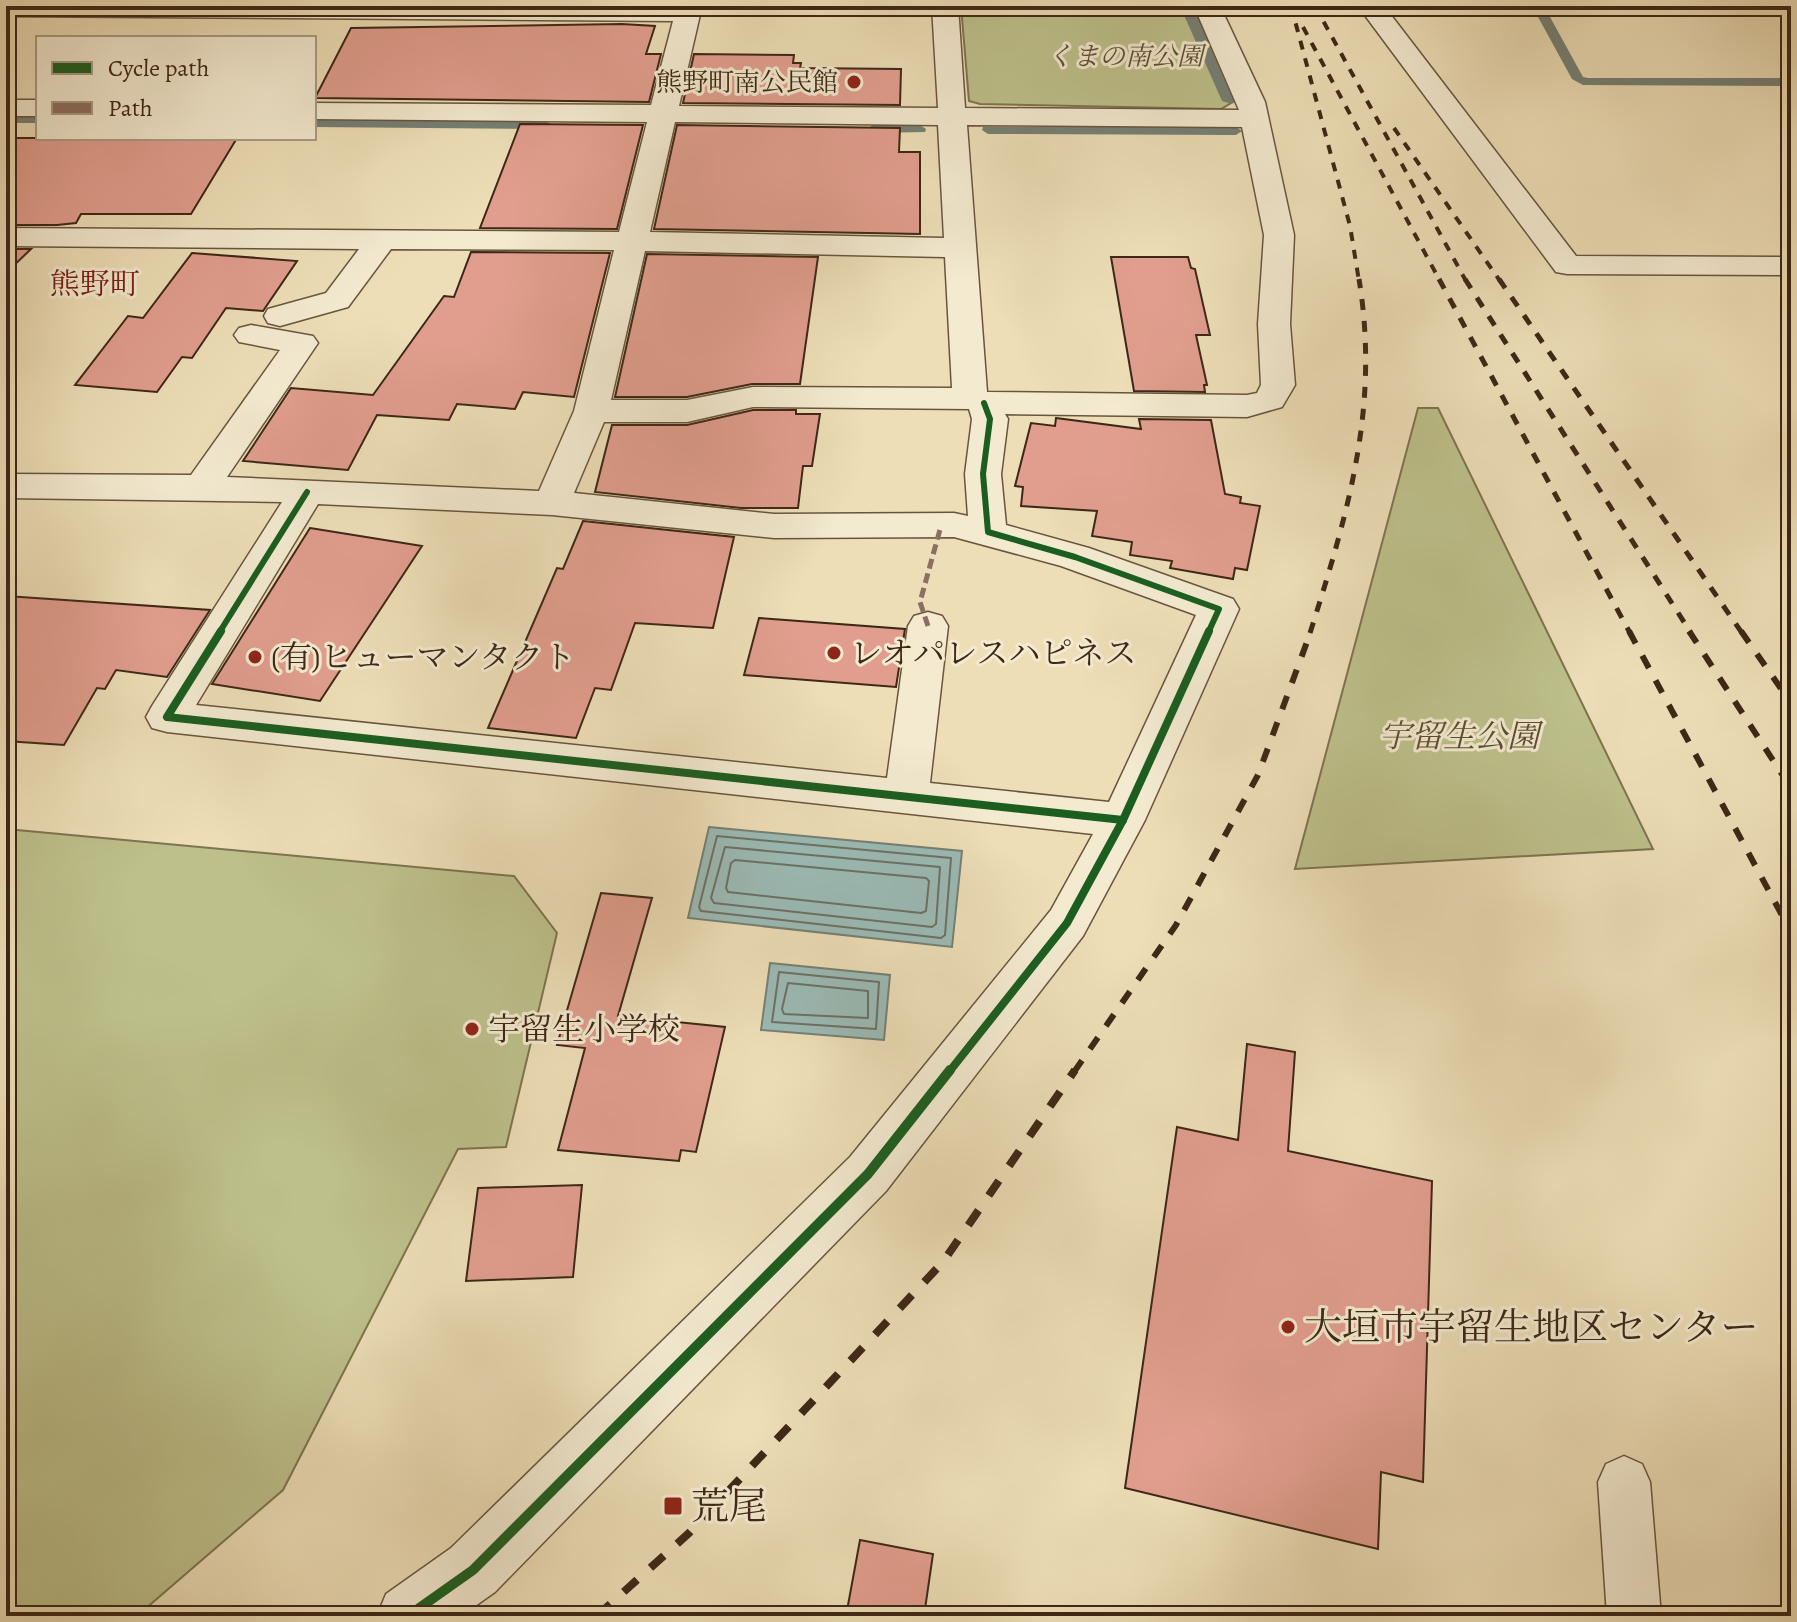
<svg xmlns="http://www.w3.org/2000/svg" width="1797" height="1622" font-family="Alegreya,'Noto Serif JP',serif">
	<style>
		.green { fill: #bdc08b; stroke: #7d7450; stroke-width: 2 }
		.water { fill: #9bbbb6; stroke: #758076; stroke-width: 2 }
		.lines { fill: none; stroke-linecap: round; stroke-linejoin: round }
		.shore { stroke: #6c7166; stroke-width: 2 }
		.stream { fill: #758076; fill-rule: evenodd }
		.building { fill: #e19e8e; stroke: #3d2716; stroke-width: 2 }
		.service-casing { stroke: #69553e; stroke-width: 3 }
		.minor-casing { stroke: #69553e; stroke-width: 3 }
		.service { fill: #f3ead0; fill-rule: evenodd }
		.minor { fill: #f3ead0; fill-rule: evenodd }
		.rail-far3 { stroke: #3d2716; stroke-width: 4; stroke-dasharray: 9 9; stroke-linecap: butt }
		.rail-far2 { stroke: #3d2716; stroke-width: 5; stroke-dasharray: 11 11; stroke-linecap: butt }
		.rail-far1 { stroke: #3d2716; stroke-width: 6; stroke-dasharray: 14 14; stroke-linecap: butt }
		.rail { stroke: #3d2716; stroke-width: 8; stroke-dasharray: 18 18; stroke-linecap: butt }
		.quiet { stroke: #8d6e63; stroke-width: 5; stroke-dasharray: 10 5; stroke-linecap: butt }
		.cycleway-far2-casing { stroke: #f3ead0; stroke-width: 10 }
		.cycleway-far1-casing { stroke: #f3ead0; stroke-width: 13 }
		.cycleway-casing { stroke: #f3ead0; stroke-width: 15 }
		.cycleway-far2 { stroke: #1b5e20; stroke-width: 6 }
		.cycleway-far1 { stroke: #1b5e20; stroke-width: 8 }
		.cycleway { stroke: #1b5e20; stroke-width: 10 }
		.poi-dot { fill: #8f2418; stroke: #f3ead0; stroke-width: 3 }
		.labels { text-anchor: middle; dominant-baseline: central; stroke-width: 6; stroke-linejoin: round; paint-order: stroke }
		.far-park-label { font-size: 26px; font-style: italic; fill: #5d4d33; stroke: #f3ead0 }
		.far-poi-label { font-size: 26px; fill: #3d2716; stroke: #f3ead0; text-anchor: end }
		.far-quarter-label { font-size: 30px; fill: #7a1f14; stroke: #f3ead0 }
		.poi-label { font-size: 32px; fill: #3d2716; stroke: #f3ead0; text-anchor: start }
		.park-label { font-size: 32px; font-style: italic; fill: #5d4d33; stroke: #f3ead0 }
		.near-poi-label { font-size: 38px; fill: #3d2716; stroke: #f3ead0; text-anchor: start }
	</style>
	<rect width="100%" height="100%" fill="#eddeb7"/>
	<filter id="stains"><feTurbulence type="fractalNoise" baseFrequency=".0025" numOctaves="4"/><feColorMatrix values="0 0 0 0 .2 0 0 0 0 .09 0 0 0 0 .02 0 0 0 .5 -.17"/></filter>
	<radialGradient id="worn" r=".72"><stop offset=".6" stop-color="#630" stop-opacity="0"/><stop offset="1" stop-color="#630" stop-opacity=".3"/></radialGradient>
	<g class="green">
		<polygon points="961,6 1192,6 1236,100 1221,109 980,104 969,101"/>
		<polygon points="1418,408 1438,408 1653,849 1295,869"/>
		<polygon points="6,829 514,876 557,933 506,1147 458,1149 283,1490 137,1616 6,1616"/>
	</g>
	<g class="water">
		<polygon points="709,827 962,851 952,947 688,918"/>
		<polygon points="770,963 890,975 884,1040 761,1030"/>
	</g>
	<g class="lines">
		<g class="shore">
			<polygon points="717,836 951,858 945,935 941,938 701,911 699,907"/>
			<polygon points="725,847 940,867 936,924 932,927 714,903 711,898"/>
			<polygon points="735,860 926,878 929,881 926,911 921,913 728,892 726,888 731,863"/>
			<polygon points="779,972 879,982 876,1029 772,1022"/>
			<polygon points="788,983 868,991 868,1018 784,1014 782,1009"/>
		</g>
		<g class="stream">
			<polygon points="1180,6 1192,6 1234,101 1232,104 1222,101"/>
			<polygon points="1532,6 1544,6 1583,77 1588,78 1791,78 1791,86 1583,85 1572,79"/>
			<rect x="6" y="115" width="32" height="8"/>
			<polygon points="314,119 546,121 552,125 546,129 314,127"/>
			<polygon points="920,125 926,129 925,132 873,133 867,129 873,125"/>
			<polygon points="983,127 1236,127 1242,131 1236,135 988,134 982,130"/>
		</g>
	</g>
	<g class="building">
		<polygon points="622,24 655,26 646,54 661,54 649,102 315,98 351,28"/>
		<polygon points="694,54 794,55 793,63 801,63 800,68 901,69 900,105 683,103"/>
		<polygon points="520,124 643,125 617,229 480,228"/>
		<polygon points="677,125 900,128 899,152 920,152 920,234 654,229"/>
		<polygon points="6,138 237,138 191,214 81,214 76,223 57,225 6,225"/>
		<polygon points="6,249 31,249 6,273"/>
		<polygon points="471,252 610,253 574,397 523,392 515,409 457,404 449,420 377,415 348,470 243,461 291,388 373,395 444,296 454,297"/>
		<polygon points="192,253 297,261 263,311 226,308 192,358 182,357 157,392 75,385 128,316 143,318"/>
		<polygon points="647,254 818,257 800,384 752,384 687,397 615,397"/>
		<polygon points="1111,257 1188,257 1191,268 1195,269 1210,335 1196,335 1207,385 1204,385 1205,392 1134,391"/>
		<polygon points="753,410 796,410 796,414 820,414 812,466 803,466 798,508 741,508 595,492 612,425 687,425"/>
		<polygon points="1056,418 1141,429 1139,419 1211,420 1225,494 1241,497 1240,503 1260,506 1247,570 1235,568 1233,579 1170,568 1172,561 1130,555 1132,542 1092,536 1097,511 1021,506 1023,487 1015,486 1031,423 1055,426"/>
		<polygon points="583,521 734,537 713,628 635,623 611,690 595,688 576,738 488,728 557,568 563,569"/>
		<polygon points="310,528 422,546 320,701 212,684"/>
		<polygon points="6,596 210,610 167,677 116,670 105,689 97,688 64,745 6,741"/>
		<polygon points="759,618 905,629 896,687 744,675"/>
		<polygon points="601,893 652,898 618,1016 725,1027 696,1152 681,1150 679,1161 558,1150 585,1048 557,1045"/>
		<polygon points="1247,1044 1295,1052 1288,1151 1432,1181 1423,1482 1381,1472 1378,1549 1125,1488 1177,1127 1238,1140"/>
		<polygon points="582,1185 573,1277 466,1281 478,1188"/>
		<polygon points="860,1540 933,1554 924,1616 846,1616"/>
	</g>
	<g class="lines">
		<defs>
			<polygon id="service" points="1624,1456 1642,1464 1650,1482 1661,1616 1607,1616 1598,1482 1606,1464"/>
			<g id="minor">
				<path d="M6 6H702L679 106 938 108 932 6H958L965 108 1239 110 1194 6H1220L1265 102 1294 235 1290 324 1295 385 1282 407 1247 417 1005 414 1008 419 1001 474 1006 525 1089 548 1233 599 1239 609 1145 820 1083 936 886 1191 495 1592 461 1616H377L386 1594 451 1548 850 1157 1051 910 1093 834 167 732 152 728 146 717 152 706 282 502 6 498V474L191 475 280 350 239 342 234 335 239 328 251 325 313 336 318 343 227 477 539 491 574 411 614 250 391 249 348 307 280 326 268 323 264 316 268 309 326 293 359 249 6 246V228L619 232 647 122 314 119V103L651 105 673 21 6 16ZM675 122 938 125 944 238 650 232ZM967 125 1242 127 1264 235 1258 324 1261 385 1257 393 1247 395 987 392ZM645 251 945 257 952 388 753 387 687 400H611ZM753 407 969 409 972 419 965 474 968 516 954 513 774 514 574 493 604 422H687ZM318 504 552 515 774 538 954 537 1061 566 1196 615 1109 802 930 783 948 626 942 616 928 612 914 616 908 626 887 778 196 705Z"/>
				<polygon points="1358,6 1384,6 1576,256 1791,257 1791,275 1567,274 1556,272"/>
				<rect x="6" y="100" width="32" height="16"/>
			</g>
		</defs>
		<use href="#service" class="service-casing"/>
		<use href="#minor" class="minor-casing"/>
		<use href="#service" class="service"/>
		<use href="#minor" class="minor"/>
		<g class="rail-far3">
			<polyline points="1291,6 1350,226 1359,281"/>
			<polyline points="1315,6 1466,281"/>
			<polyline points="1303,27 1440,281"/>
			<polyline points="1394,128 1500,281"/>
		</g>
		<g class="rail-far2">
			<polyline points="1439,279 1630,633"/>
			<polyline points="1465,279 1691,633"/>
			<polyline points="1499,279 1742,633"/>
			<path d="M1310 633C1348 513 1380 407 1359 279"/>
		</g>
		<g class="rail-far1">
			<polyline points="1629,631 1791,932"/>
			<polyline points="1689,631 1791,788"/>
			<polyline points="1741,631 1791,703"/>
			<polyline points="1074,1072 1176,925 1258,775 1311,631"/>
		</g>
		<polyline class="rail" points="597,1616 689,1533 943,1262 1075,1070"/>
		<polyline class="quiet" points="928,626 920,602 941,526"/>
		<defs>
			<g id="cycleway-far2">
				<polyline points="984,403 990,419 983,474 988,532 1075,557 1219,609 1208,633"/>
				<polyline points="219,633 307,492"/>
			</g>
			<g id="cycleway-far1">
				<polyline points="221,631 167,717 1123,820"/>
				<polyline points="949,1072 1067,923 1123,820 1209,631"/>
			</g>
			<polyline id="cycleway" points="408,1616 473,1570 868,1174 950,1070"/>
		</defs>
		<use href="#cycleway-far2" class="cycleway-far2-casing"/>
		<use href="#cycleway-far1" class="cycleway-far1-casing"/>
		<use href="#cycleway" class="cycleway-casing"/>
		<use href="#cycleway-far2" class="cycleway-far2"/>
		<use href="#cycleway-far1" class="cycleway-far1"/>
		<use href="#cycleway" class="cycleway"/>
	</g>
	<g class="poi-dot">
		<circle cx="854" cy="82" r="8"/>
		<circle cx="834" cy="653" r="8"/>
		<circle cx="255" cy="657" r="8"/>
		<circle cx="472" cy="1029" r="8"/>
		<circle cx="1288" cy="1327" r="8"/>
		<rect x="663" y="1496" width="20" height="20" rx="4"/>
	</g>
	<g class="labels">
		<g class="far-park-label">
			<text x="1125" y="56">くまの南公園</text>
		</g>
		<g class="far-poi-label">
			<text x="838" y="82">熊野町南公民館</text>
		</g>
		<g class="far-quarter-label">
			<text x="95" y="284">熊野町</text>
		</g>
		<g class="poi-label">
			<text x="850" y="653">レオパレスハピネス</text>
			<text x="271" y="657">(有)ヒューマンタクト</text>
			<text x="488" y="1029">宇留生小学校</text>
		</g>
		<g class="park-label">
			<text x="1459" y="736">宇留生公園</text>
		</g>
		<g class="near-poi-label">
			<text x="1304" y="1327">大垣市宇留生地区センター</text>
			<text x="691" y="1506">荒尾</text>
		</g>
	</g>
	<rect width="1797" height="1622" fill="none" stroke="#eddeb7" stroke-width="32"/>
	<rect x="8" y="8" width="1781" height="1606" fill="none" stroke="#3d2716" stroke-width="4"/>
	<rect x="16" y="16" width="1765" height="1590" fill="none" stroke="#3d2716" stroke-width="2"/>
	<rect x="36" y="36" width="280" height="104" fill="#f3ead0" stroke="#aa9c86" stroke-width="2"/>
	<rect x="52" y="62" width="40" height="12" fill="#1b5e20" stroke="#aa9c86" stroke-width="2"/>
	<text x="108" y="76" font-size="24" fill="#3d2716">Cycle path</text>
	<rect x="52" y="102" width="40" height="12" fill="#8d6e63" stroke="#aa9c86" stroke-width="2"/>
	<text x="108" y="116" font-size="24" fill="#3d2716">Path</text>
	<rect width="100%" height="100%" filter="url(#stains)"/>
	<rect width="100%" height="100%" fill="url(#worn)"/>
</svg>
